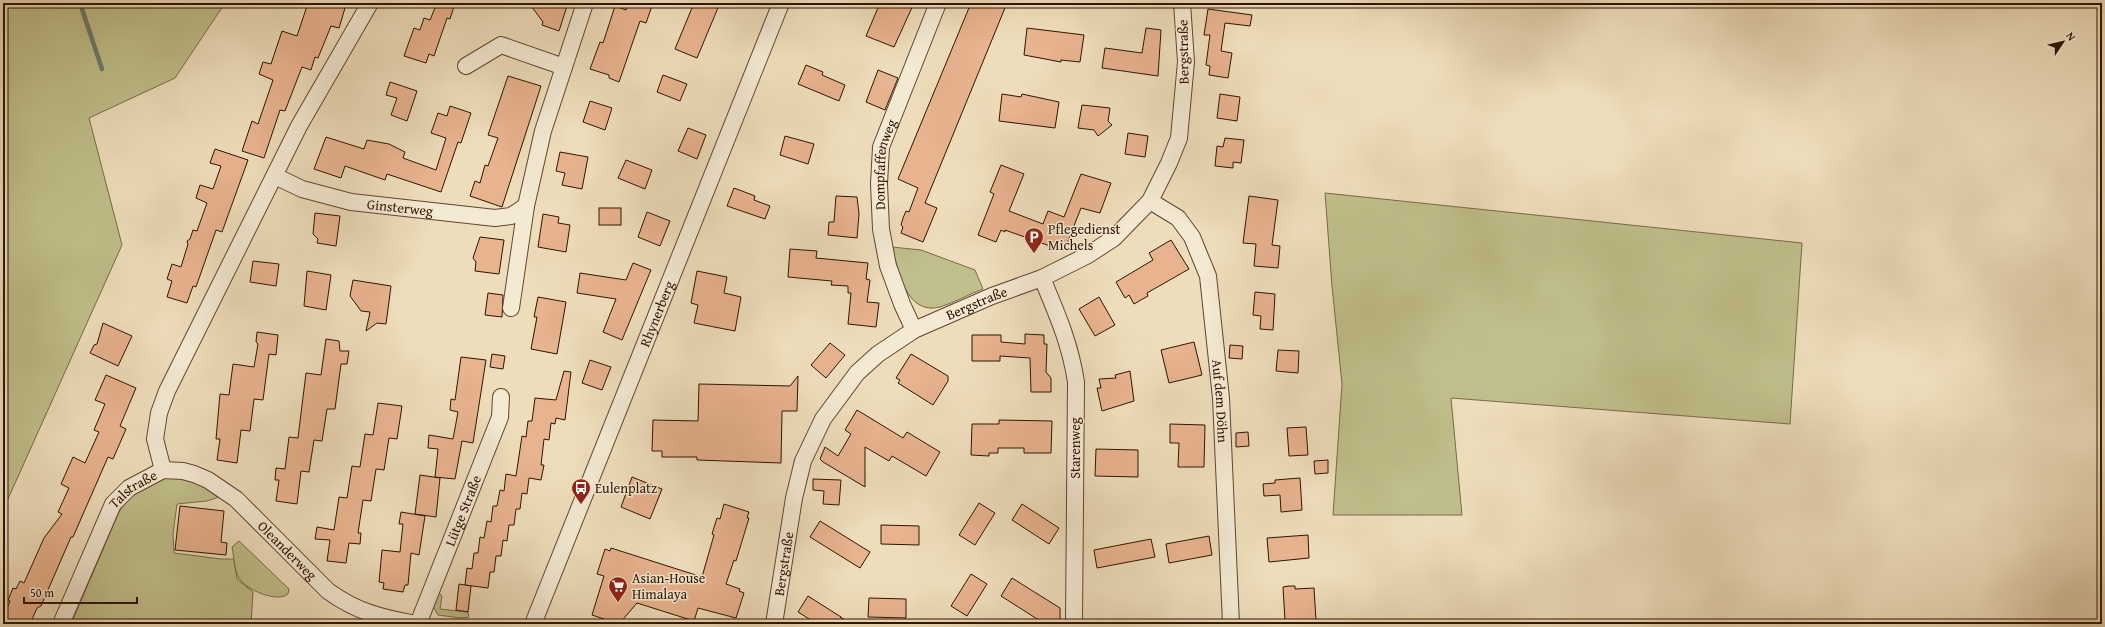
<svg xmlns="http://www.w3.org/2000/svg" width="2105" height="627" font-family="'Gentium Book Plus',serif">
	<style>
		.green { fill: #c0bf8b; stroke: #786a46 }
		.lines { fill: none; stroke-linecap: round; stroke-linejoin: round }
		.stream { stroke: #6f786d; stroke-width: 4.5 }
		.building { fill: #e8b38f; stroke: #2f1400 }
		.street-casing { stroke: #5f462f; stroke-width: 18 }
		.street { stroke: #f4e9d3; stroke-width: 16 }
		.labels { text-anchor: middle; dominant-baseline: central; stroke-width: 3; stroke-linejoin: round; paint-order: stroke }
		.street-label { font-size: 14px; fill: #2f1400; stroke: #f4e9d3 }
		.poi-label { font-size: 14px; fill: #2f1400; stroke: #f4e9d3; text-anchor: start }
	</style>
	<rect width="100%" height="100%" fill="#edb"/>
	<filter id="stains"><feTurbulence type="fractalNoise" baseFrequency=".005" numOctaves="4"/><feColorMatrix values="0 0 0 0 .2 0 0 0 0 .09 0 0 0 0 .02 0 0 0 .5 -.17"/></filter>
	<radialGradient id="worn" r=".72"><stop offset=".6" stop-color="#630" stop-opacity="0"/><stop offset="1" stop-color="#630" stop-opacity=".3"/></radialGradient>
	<g class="green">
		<polygon points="3,3 225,3 175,78 89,118 122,245 3,510"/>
		<polygon points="1325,193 1802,243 1790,424 1451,398 1462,515 1333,515 1342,384 1332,286"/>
		<path d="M892 247 921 250 975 270 983 289C969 294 954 303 940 307 906 316 898 270 892 247Z"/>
		<polygon points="169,476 189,478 222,496 207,501 177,504 173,534 174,553 221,559 234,559 237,579 253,592 251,624 71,624 119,512 130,495 143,486"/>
		<path d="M239 541 289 589 288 594C277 603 246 590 239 578 234 570 234 556 232 547Z"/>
		<polygon points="436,593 439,593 442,596 440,609 468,612 469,617 460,618 438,615 433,606"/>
	</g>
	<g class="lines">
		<polyline class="stream" points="80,3 102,69"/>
	</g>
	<g class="building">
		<polygon points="308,3 339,3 338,5 345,8 339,28 331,26 318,58 315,57 311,70 302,67 285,111 280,110 264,158 242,151 252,121 258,124 273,80 259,74 263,62 271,64 282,31 297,36"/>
		<polygon points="437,3 455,3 450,19 447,18 434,56 429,54 426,63 404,56 414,28 420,30 424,18 430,20"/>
		<polygon points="529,3 568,3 559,31 542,25 543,22"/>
		<polygon points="628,3 653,3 646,23 640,21 619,82 609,78 609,75 590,69 600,42 603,43 615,6 626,10"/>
		<polygon points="694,3 720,3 697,58 675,49"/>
		<polygon points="880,3 914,3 894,47 866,36"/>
		<polygon points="971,3 1007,3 925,203 937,208 923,242 901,233 903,227 901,225 903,218 906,211 909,212 918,188 898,179"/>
		<polygon points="1208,9 1252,15 1250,26 1225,23 1221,51 1232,53 1228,78 1209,75 1210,66 1206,65 1210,35 1204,35"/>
		<polygon points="1027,28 1084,35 1080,62 1061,60 1061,62 1024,55"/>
		<polygon points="1146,28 1161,30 1158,76 1102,68 1105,48 1142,53"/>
		<polygon points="806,65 823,72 822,75 845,85 839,101 798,84"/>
		<polygon points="878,70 898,78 885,110 866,102"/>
		<polygon points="663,75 687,84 680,101 657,92"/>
		<polygon points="508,76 541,86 502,207 470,196 475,181 480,183 485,165 488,166 498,138 488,135"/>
		<polygon points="390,82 417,91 407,121 391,115 397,98 386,95"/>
		<polygon points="1002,94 1021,97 1022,94 1059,102 1055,128 999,121"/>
		<polygon points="1220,94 1240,97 1237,121 1217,118"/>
		<polygon points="590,101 612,108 605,130 583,122"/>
		<polygon points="1082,105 1110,108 1108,121 1112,125 1098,136 1094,130 1078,128"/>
		<polygon points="450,106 471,113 461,143 458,142 441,192 387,174 385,180 345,166 341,178 314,169 326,137 364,149 367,140 389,144 405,152 403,158 436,170 446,138 431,133 438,113 447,116"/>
		<polygon points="688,128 706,135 697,159 678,151"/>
		<polygon points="1128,133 1148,136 1145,157 1125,154"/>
		<polygon points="785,136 814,144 808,164 780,155"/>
		<polygon points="1225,138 1244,140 1241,163 1233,162 1233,168 1215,166 1217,146 1223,147"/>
		<polygon points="215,149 248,160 222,232 216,230 196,287 193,286 187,303 167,297 172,281 167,279 172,264 181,267 188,244 187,241 190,239 193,230 197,231 207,203 196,198 200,185 213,189 221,166 210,163"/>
		<polygon points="560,152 588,157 582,189 562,185 565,173 556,171"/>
		<polygon points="626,160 652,170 645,189 618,178"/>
		<polygon points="1001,165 1024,174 1009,211 1043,224 1048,211 1064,217 1081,174 1111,183 1100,213 1081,208 1064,251 1005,230 1005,232 1001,230 996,242 978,235 994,194 990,192"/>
		<polygon points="734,188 755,196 754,200 770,206 765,219 727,206"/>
		<polygon points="836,196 857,197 859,214 857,238 828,235 829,222 834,222"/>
		<polygon points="1249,196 1278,200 1272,245 1280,246 1278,268 1254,266 1256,244 1243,243"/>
		<rect x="599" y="208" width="22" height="17"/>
		<polygon points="647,212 670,221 660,246 638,237"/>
		<polygon points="315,213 340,216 336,246 317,243 318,239 313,234"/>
		<polygon points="543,214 559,217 558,223 570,225 566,252 538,247"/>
		<polygon points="480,237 504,240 499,274 475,271 476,262 473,258"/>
		<polygon points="1171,240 1189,269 1147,293 1148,296 1134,304 1129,295 1125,298 1116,282 1153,260 1149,253"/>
		<polygon points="790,249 817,251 816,258 868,263 866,279 870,280 867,302 879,303 876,327 848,324 851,293 848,293 848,286 831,285 832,281 788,277"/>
		<polygon points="253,261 279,264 276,286 250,282"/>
		<polygon points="633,263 651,270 622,340 603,332 616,299 577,293 580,273 626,280"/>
		<polygon points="307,271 331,275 326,310 304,306"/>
		<polygon points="697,271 727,277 724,293 741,297 735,331 694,323 698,305 691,303"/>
		<polygon points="353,280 391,286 386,324 377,323 366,331 370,312 361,311 350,296"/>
		<polygon points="1255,292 1275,294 1273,330 1260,329 1261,316 1253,315"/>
		<polygon points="488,293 503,295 502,317 485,315"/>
		<polygon points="538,297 566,302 557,354 531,349 537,317 534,317"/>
		<polygon points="1099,297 1115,325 1095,336 1079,309"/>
		<polygon points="103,323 132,336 118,366 90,353 94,345 97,344"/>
		<polygon points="257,332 278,335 276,355 269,354 263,400 254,399 250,431 241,430 237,463 217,460 220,439 216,439 220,394 229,395 233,364 254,367 258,344 256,342"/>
		<polygon points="1025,334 1044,335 1044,344 1047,344 1046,372 1051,378 1051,392 1031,392 1030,358 1000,356 1000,361 972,361 972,335 1001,335 1001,342 1025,344"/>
		<polygon points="326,339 339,341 340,351 349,351 347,364 341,364 335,409 327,409 322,441 314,440 309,472 301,471 297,504 276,501 279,480 275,480 276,468 285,469 289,437 298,438 306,373 321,375"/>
		<polygon points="1194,342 1202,375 1169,383 1161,350"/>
		<polygon points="830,343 845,355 826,378 811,365"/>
		<polygon points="1230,345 1243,346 1242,359 1229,358"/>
		<polygon points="1278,350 1299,351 1298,373 1276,371"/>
		<polygon points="492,354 505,356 503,369 490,367"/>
		<polygon points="911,354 948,376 948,381 933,405 898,383 900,380 896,378"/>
		<polygon points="461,357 486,360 473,443 462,441 455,479 435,477 438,449 428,448 429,435 453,439 458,412 450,410 451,399 455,400"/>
		<polygon points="590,360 611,367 602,390 582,383"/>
		<polygon points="564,371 571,372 565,420 556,418 555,424 551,423 549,440 544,439 541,465 544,465 541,480 529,478 527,494 522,493 520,509 516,509 514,525 509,525 507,541 503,540 501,556 496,556 494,572 490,572 488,588 465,585 467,568 472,569 474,553 478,553 480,537 484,538 487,521 491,522 493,506 497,506 500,490 504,491 506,474 516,476 522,436 526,437 528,421 532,421 535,398 556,400"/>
		<polygon points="1130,371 1134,401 1102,411 1097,388 1101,388 1099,379 1116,378 1115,375"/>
		<polygon points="106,375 136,388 120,426 126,429 113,459 108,457 73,537 71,537 41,606 37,608 30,624 3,624 3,618 10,601 8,600 13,588 16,589 20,581 24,583 44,538 62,514 58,512 69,488 61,484 73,457 85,463 99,432 94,430 105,404 95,400"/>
		<polygon points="798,376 797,411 782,411 781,463 697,460 697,457 662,457 662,451 652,451 653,420 698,421 699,384 790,386"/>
		<polygon points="378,403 402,406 397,439 389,438 384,470 376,469 371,501 363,500 358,533 361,533 360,544 349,543 346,563 327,561 330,540 315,539 317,527 334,530 339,497 347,498 352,466 360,467 365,434 373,435"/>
		<polygon points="857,410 903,438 907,432 940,452 926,476 892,456 889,461 865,447 865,487 823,462 820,459 825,447 838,456 851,434 845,430"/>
		<polygon points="999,420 1052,421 1051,453 1024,453 1024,448 998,448 998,453 989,453 989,456 971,455 972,424 999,424"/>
		<polygon points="1170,424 1205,425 1204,467 1178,467 1179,443 1170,443"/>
		<polygon points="1306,427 1308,455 1289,456 1287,428"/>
		<polygon points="1248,432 1249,446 1236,447 1236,433"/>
		<polygon points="1096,449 1138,450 1138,477 1095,476"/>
		<polygon points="1328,460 1328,473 1315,474 1314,461"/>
		<polygon points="420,475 440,478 436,517 415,514"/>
		<polygon points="632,477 662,489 650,519 621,507"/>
		<polygon points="1300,478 1302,510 1281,512 1280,495 1264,496 1263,484 1275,483 1275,480"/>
		<polygon points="813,479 841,480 839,505 823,504 824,491 813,490"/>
		<polygon points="979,503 995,513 975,545 959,535"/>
		<polygon points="724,504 749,512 747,518 749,518 736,561 734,560 726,584 740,589 739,591 744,593 736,618 698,608 694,621 637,603 619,624 592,615 604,576 597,574 605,549 610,551 611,548 702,577 714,535 712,534 717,518 720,519"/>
		<polygon points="1022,504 1059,528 1049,544 1012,520"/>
		<polygon points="180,506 224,511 221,542 227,543 226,555 175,550"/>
		<polygon points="401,512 425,516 419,555 411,553 408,585 405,585 403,592 383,589 384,583 379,582 382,550 400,552 403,524 399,524"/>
		<polygon points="820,521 870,552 860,568 810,537"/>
		<polygon points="881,525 919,526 919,545 881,544"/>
		<polygon points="1308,535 1309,558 1269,562 1267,538"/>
		<polygon points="1209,536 1212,555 1169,563 1166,544"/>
		<polygon points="1151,539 1155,557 1097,568 1094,550"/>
		<polygon points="971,574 987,584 967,616 951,606"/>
		<polygon points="1012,578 1060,608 1060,624 1045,624 1001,596"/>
		<polygon points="459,584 471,586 468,612 456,610"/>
		<polygon points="1289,586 1295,586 1295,589 1314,588 1316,620 1285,621 1283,587"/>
		<polygon points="808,596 841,617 840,617 853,624 817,624 798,612"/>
		<polygon points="869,598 906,599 906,618 868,617"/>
	</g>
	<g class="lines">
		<defs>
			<g id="street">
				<polyline points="466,66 501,45 564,67"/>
				<path id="s1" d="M275 176 302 189 351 202 495 218 511 216 526 206 543 131 585 3"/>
				<path id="s2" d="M1150 201 1178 218 1192 237 1208 276 1221 398 1231 624"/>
				<path d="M1042 278C1057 314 1070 343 1076 382L1074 624"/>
				<polyline points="511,308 526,206"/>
				<path id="s3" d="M914 330 902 304 888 266 881 229 879 184 881 147 938 3"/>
				<polyline points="163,470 155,439 159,413 167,391 299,126 370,3"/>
				<path id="s4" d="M61 624 113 504 129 488 163 470 183 471 194 474 208 480 236 499 328 591C357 612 382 618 416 624"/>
				<path id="s5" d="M418 624 500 417 501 397"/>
				<path id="s6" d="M533 624 781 3"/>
				<path id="s7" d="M774 624 794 498 803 461 823 419 857 373 878 354 914 330 992 296 1042 278 1088 255 1114 238 1150 201 1169 163 1179 138 1186 62 1182 3"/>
			</g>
		</defs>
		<use href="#street" class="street-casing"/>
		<use href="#street" class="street"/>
	</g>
	<defs>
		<symbol id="parking-pin" viewBox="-11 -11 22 30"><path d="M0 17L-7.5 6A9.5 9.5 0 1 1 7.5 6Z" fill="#8f2418" stroke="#f4e9d3"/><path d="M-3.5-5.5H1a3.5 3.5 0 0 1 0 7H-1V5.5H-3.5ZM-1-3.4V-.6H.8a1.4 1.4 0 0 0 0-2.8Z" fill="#fff"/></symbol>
		<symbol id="bus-pin" viewBox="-11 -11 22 30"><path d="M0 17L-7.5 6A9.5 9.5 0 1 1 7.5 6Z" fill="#8f2418" stroke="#f4e9d3"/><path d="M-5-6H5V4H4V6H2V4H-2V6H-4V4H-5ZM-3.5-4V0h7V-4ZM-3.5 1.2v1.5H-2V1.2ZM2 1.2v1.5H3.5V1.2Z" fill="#fff"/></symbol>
		<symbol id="supermarket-pin" viewBox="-11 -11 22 30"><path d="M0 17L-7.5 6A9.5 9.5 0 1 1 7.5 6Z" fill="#8f2418" stroke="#f4e9d3"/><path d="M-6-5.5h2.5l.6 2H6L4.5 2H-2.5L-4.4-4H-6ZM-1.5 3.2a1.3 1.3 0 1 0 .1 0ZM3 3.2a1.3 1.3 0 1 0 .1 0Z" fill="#fff"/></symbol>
	</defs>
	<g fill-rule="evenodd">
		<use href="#parking-pin" x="1023" y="226" width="22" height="30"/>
		<use href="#bus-pin" x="570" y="477" width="22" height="30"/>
		<use href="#supermarket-pin" x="607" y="575" width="22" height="30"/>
	</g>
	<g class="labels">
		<g class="street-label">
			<text transform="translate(1183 52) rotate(-91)">Bergstraße</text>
			<text stroke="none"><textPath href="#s3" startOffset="172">Dompfaffenweg</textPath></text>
			<text stroke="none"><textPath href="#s1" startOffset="130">Ginsterweg</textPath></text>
			<text stroke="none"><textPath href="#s7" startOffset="409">Bergstraße</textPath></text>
			<text stroke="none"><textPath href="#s6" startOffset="334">Rhynerberg</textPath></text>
			<text stroke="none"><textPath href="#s2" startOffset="224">Auf dem Döhn</textPath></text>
			<text transform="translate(1075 448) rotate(-90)">Starenweg</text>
			<text stroke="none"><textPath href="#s4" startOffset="156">Talstraße</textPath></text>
			<text stroke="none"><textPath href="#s5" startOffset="122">Lütge Straße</textPath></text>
			<text stroke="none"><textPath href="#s4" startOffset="345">Oleanderweg</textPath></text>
			<text stroke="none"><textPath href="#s7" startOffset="61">Bergstraße</textPath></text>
		</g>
		<g class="poi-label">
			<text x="1048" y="229">Pflegedienst<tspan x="1048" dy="16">Michels</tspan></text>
			<text x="595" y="488">Eulenplatz</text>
			<text x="632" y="578">Asian-House<tspan x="632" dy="16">Himalaya</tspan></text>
		</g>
	</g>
	<rect width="2105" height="627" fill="none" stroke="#edb" stroke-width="16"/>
	<rect x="4" y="4" width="2097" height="619" fill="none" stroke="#2f1400" stroke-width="2"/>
	<rect x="8" y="8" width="2089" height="611" fill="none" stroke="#2f1400"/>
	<g transform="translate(2063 42) rotate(55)" stroke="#f4e9d3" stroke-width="3" paint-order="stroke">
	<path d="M0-3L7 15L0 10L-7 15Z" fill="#2f1400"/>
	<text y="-6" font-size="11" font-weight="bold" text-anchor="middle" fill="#2f1400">N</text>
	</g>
	<path d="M24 597v6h113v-6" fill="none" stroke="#2f1400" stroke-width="2"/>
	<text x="30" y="597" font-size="12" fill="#2f1400" stroke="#f4e9d3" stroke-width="3" paint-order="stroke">50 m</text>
	<rect width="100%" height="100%" filter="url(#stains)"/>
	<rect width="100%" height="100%" fill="url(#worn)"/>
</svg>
